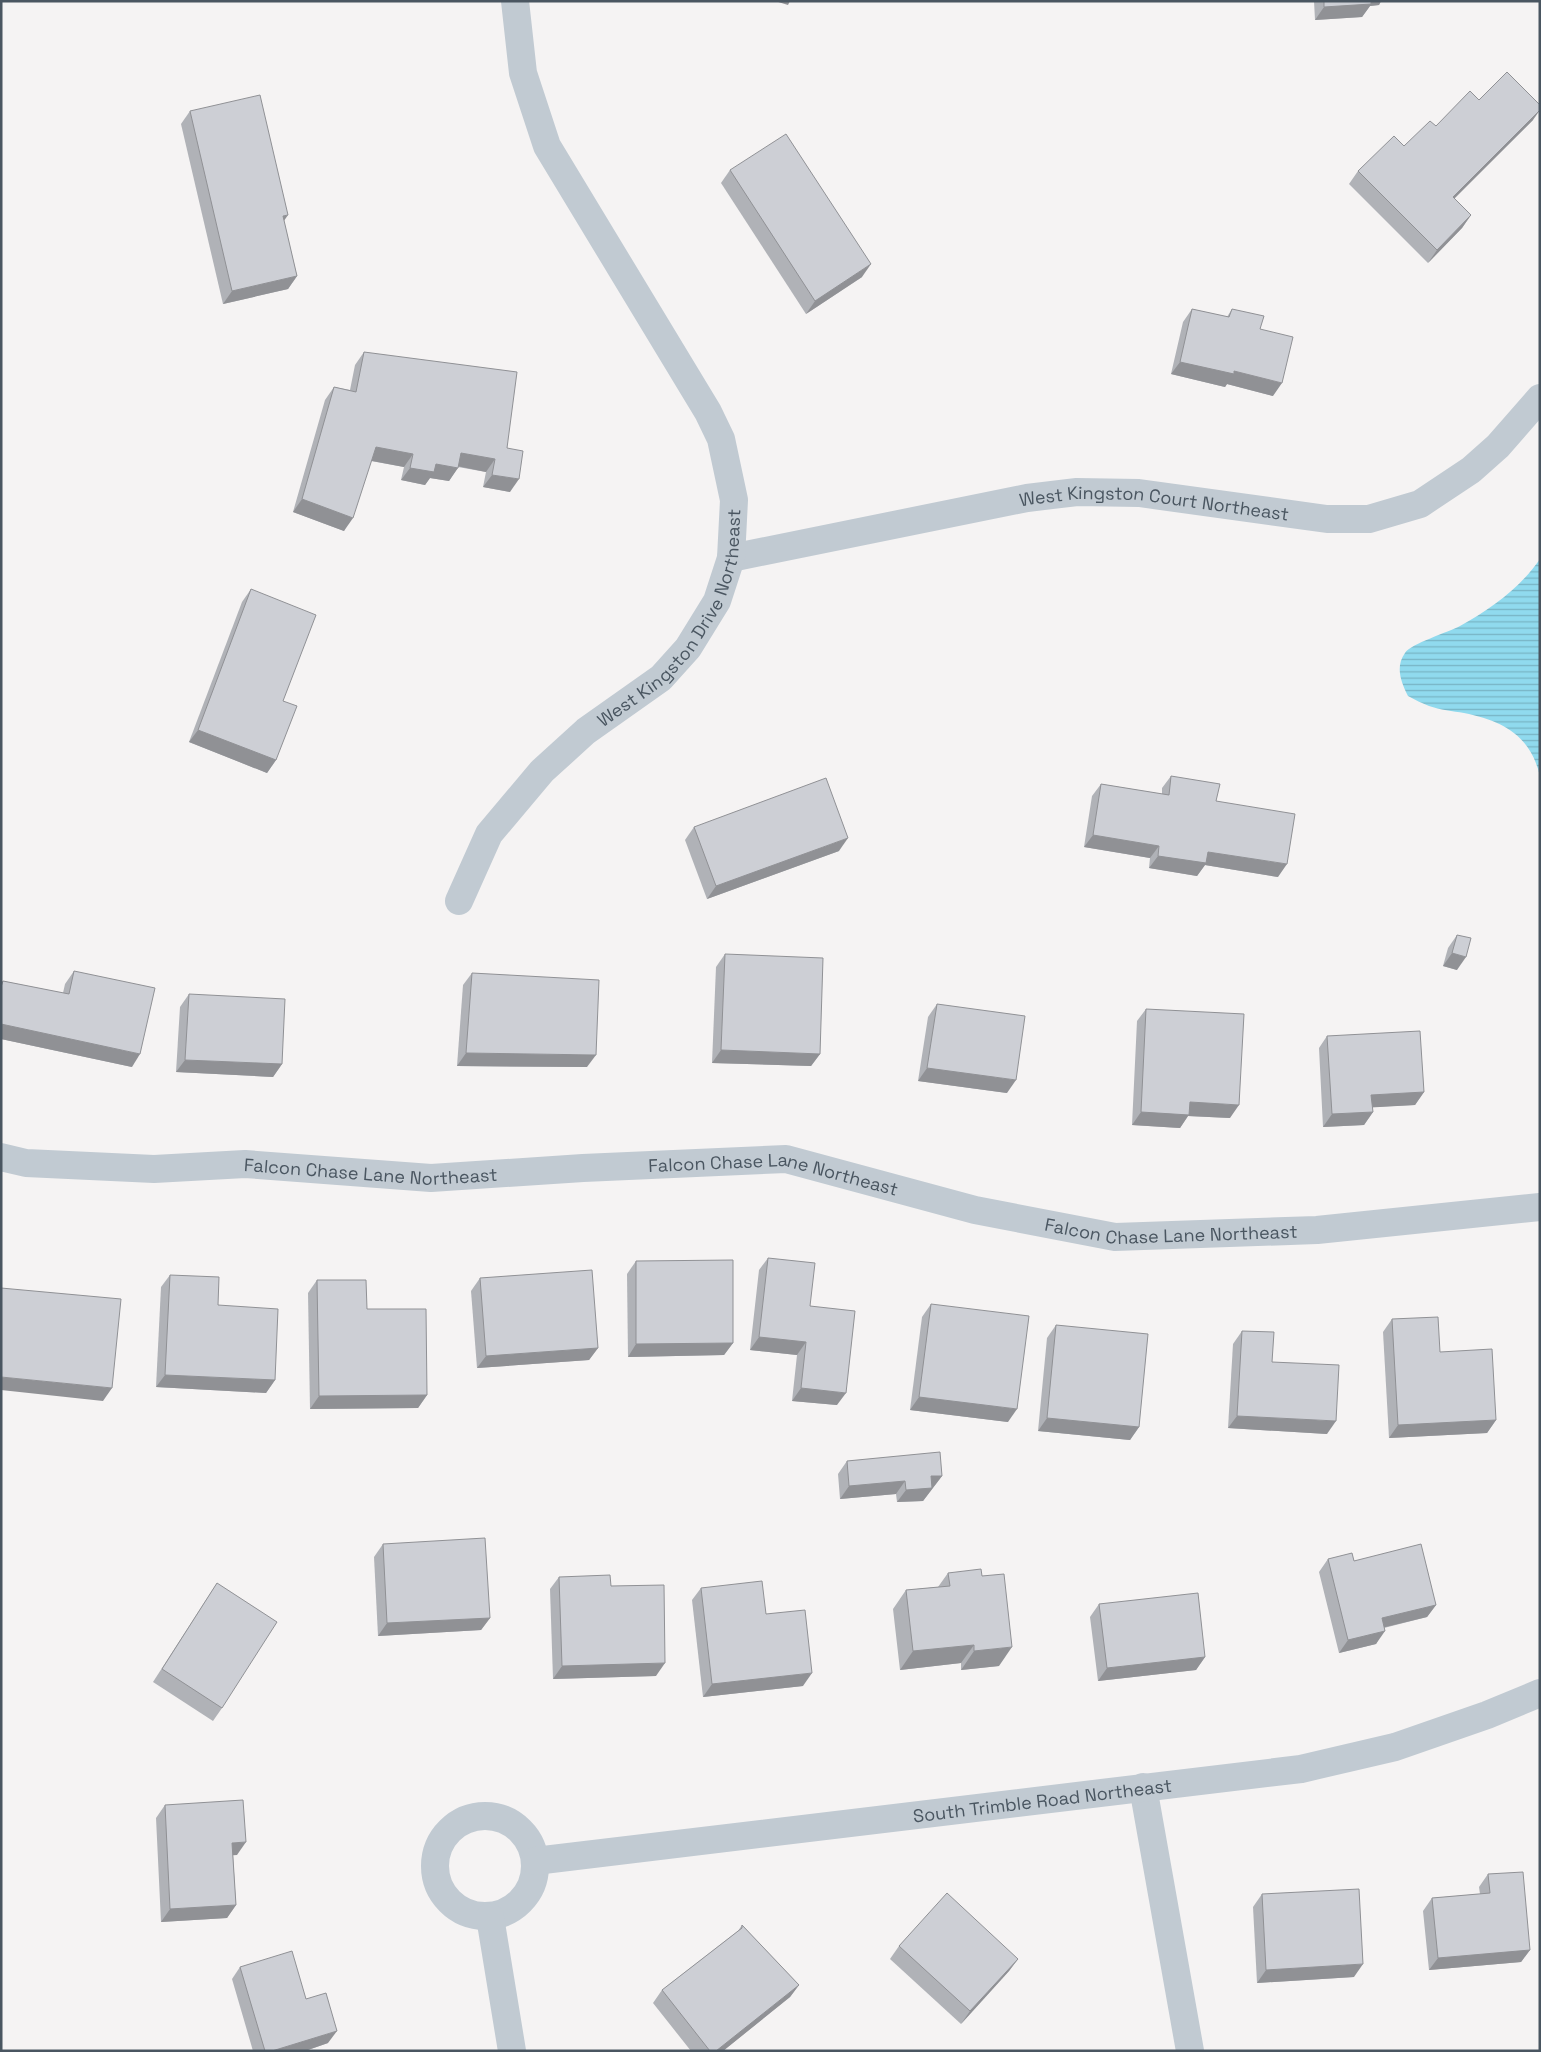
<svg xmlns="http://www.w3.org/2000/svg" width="1541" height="2052" font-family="'Space Grotesk',sans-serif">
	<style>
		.water { fill: url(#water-rules) }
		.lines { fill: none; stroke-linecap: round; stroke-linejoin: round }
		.minor { stroke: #c1cad2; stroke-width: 28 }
		.wall { fill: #b0b2b7 }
		.shaded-wall { fill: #909195 }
		.building { fill: #cdcfd5; stroke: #909195 }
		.labels { text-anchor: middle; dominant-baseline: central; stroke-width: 4; stroke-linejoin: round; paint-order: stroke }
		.street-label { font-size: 18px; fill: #4a5661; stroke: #fff }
	</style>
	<defs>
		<pattern id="water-rules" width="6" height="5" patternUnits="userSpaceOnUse" patternTransform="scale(1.25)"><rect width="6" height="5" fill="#90daee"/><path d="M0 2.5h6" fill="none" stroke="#78b4c4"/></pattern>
	</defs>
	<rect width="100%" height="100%" fill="#f5f3f3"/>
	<path class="water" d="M1540 559V776C1530 735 1503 721 1464 713 1453 711 1440 710 1429 706 1422 703 1415 700 1408 696 1401 682 1395 667 1405 653 1410 644 1449 632 1460 626 1490 610 1521 587 1540 559Z"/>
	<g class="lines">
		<g class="minor">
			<path id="s1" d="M731 558 1027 498 1077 492 1139 493 1327 519H1369L1420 504 1471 470 1498 446 1540 398"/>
			<path id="s2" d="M459 901 489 834 542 771 586 731 661 678 688 648 717 601 731 558 734 500 721 439 708 412 547 146 523 73 515 1"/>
			<path id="s3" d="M1 1157 26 1163 154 1169 245 1164 431 1178 583 1168 786 1159 975 1210 1115 1237 1317 1230 1540 1207"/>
			<polyline points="1143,1787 1190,2051"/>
			<circle cx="485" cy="1866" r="50"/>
			<path id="s4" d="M535 1861 1301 1769 1395 1747 1487 1715 1540 1693"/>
			<polyline points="490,1917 512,2051"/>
		</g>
	</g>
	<g class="wall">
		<polygon points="1314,1 1381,1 1379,5 1370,6 1362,17 1315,20"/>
		<polygon points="1479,100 1533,120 1454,198 1471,215 1462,228 1428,263 1349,184 1358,171 1404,146"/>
		<polygon points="190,111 284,221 297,276 288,289 223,304 181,124"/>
		<polygon points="730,170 862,277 806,314 721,183"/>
		<polygon points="1192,309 1227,317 1232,309 1260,329 1273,396 1227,384 1225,387 1171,374 1183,322"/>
		<polygon points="364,352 507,448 510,492 483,487 486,472 458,467 449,481 430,478 425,485 401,480 404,467 371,461 344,531 293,512 325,400 334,387 350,390 355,365"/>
		<polygon points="251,589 283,701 276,760 267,773 189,742 242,602"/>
		<polygon points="1171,776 1216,801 1278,877 1205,865 1197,876 1149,868 1150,858 1084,847 1092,796 1101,784 1162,794 1162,788"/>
		<polygon points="694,827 839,851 707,899 685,840"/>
		<polygon points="1457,935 1457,970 1443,966 1448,948"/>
		<polygon points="725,954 820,1054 811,1066 712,1063 716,967"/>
		<polygon points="74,971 132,1067 1,1039 1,982 3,981 63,993 65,984"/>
		<polygon points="472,973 587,1067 457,1066 463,985"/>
		<polygon points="189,994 282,1064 273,1077 176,1072 180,1007"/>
		<polygon points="937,1004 1007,1093 918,1081 928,1017"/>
		<polygon points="1146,1009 1230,1118 1188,1116 1180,1128 1132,1125 1137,1021"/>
		<polygon points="1327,1036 1424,1092 1415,1105 1372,1107 1373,1112 1364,1125 1323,1127 1319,1048"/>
		<polygon points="768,1258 810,1306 837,1405 792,1401 797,1355 750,1350 759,1270"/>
		<polygon points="636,1261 733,1343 724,1355 628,1357 627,1274"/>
		<polygon points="170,1275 218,1305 275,1380 266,1393 156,1387 161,1287"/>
		<polygon points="480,1278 598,1348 589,1360 477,1368 471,1291"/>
		<polygon points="317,1280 427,1395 418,1408 310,1409 308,1293"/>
		<polygon points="931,1304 1008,1422 910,1410 922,1317"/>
		<polygon points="1392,1319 1440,1352 1496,1420 1487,1433 1389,1438 1383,1332"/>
		<polygon points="1056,1325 1139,1427 1130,1440 1038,1431 1047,1338"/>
		<polygon points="1242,1331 1272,1362 1327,1434 1228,1428 1233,1344"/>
		<polygon points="847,1461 942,1476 923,1501 897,1502 896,1494 840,1499 838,1474"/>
		<polygon points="383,1544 490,1618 481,1630 378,1636 374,1557"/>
		<polygon points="1328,1559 1354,1561 1436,1605 1427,1617 1384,1628 1376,1644 1339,1653 1319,1572"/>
		<polygon points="948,1573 999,1666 961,1670 961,1663 900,1670 893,1609 906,1590 938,1587"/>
		<polygon points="559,1577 611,1586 656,1676 553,1679 550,1589"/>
		<polygon points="217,1583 222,1708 213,1721 153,1682"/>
		<polygon points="701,1588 766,1614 803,1686 703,1697 692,1600"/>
		<polygon points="1099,1604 1205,1657 1196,1670 1098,1681 1090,1617"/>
		<polygon points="165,1805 237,1855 233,1855 236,1905 227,1918 161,1922 156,1818"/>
		<polygon points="1488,1874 1530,1950 1521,1962 1429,1970 1423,1911 1432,1898 1480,1894 1479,1887"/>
		<polygon points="1262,1894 1354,1977 1257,1983 1253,1907"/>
		<polygon points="742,1925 799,1985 790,1997 723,2051 691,2051 653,2003 662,1990 738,1931"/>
		<polygon points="899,1946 1018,1959 1009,1971 961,2024 890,1959"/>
		<polygon points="240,1967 306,1999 328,2043 305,2051 253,2051 232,1979"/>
	</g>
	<g class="shaded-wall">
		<polygon points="775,1 790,1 788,5"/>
		<polygon points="1365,1 1381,1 1379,5 1370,6 1362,17 1315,20 1324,7"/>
		<polygon points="1540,110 1533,120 1444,209 1453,197"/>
		<polygon points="288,215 279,228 283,216"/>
		<polygon points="1471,215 1462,228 1428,263 1437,250"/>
		<polygon points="871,264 862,277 806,314 815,301"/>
		<polygon points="297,276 288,289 223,304 232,291"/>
		<polygon points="1180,362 1234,371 1282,383 1273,396 1227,384 1225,387 1171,374"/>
		<polygon points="376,447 413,454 404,467 367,460"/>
		<polygon points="461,453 495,459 486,472 452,465"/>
		<polygon points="436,464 458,468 449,481 430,478 425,485 401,480 410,468"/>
		<polygon points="492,475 519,479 510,492 483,487"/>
		<polygon points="302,499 353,518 344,531 293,512"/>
		<polygon points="198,730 276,760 267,773 189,742"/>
		<polygon points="1093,835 1159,846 1150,858 1084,847"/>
		<polygon points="848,838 839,851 707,899 716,886"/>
		<polygon points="1208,852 1287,864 1278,877 1205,865 1197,876 1149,868 1158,856"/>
		<polygon points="1452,953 1466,957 1457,970 1443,966"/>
		<polygon points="1,1024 140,1054 132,1067 1,1039"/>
		<polygon points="721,1050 820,1054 811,1066 712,1063"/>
		<polygon points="466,1053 596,1055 587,1067 457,1066"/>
		<polygon points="185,1060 282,1064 273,1077 176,1072"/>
		<polygon points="927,1068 1016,1080 1007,1093 918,1081"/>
		<polygon points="1424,1092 1415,1105 1362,1108 1371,1095"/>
		<polygon points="1190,1102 1239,1105 1230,1118 1188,1116 1180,1128 1132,1125 1141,1112"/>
		<polygon points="1373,1112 1364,1125 1323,1127 1332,1114"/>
		<polygon points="759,1337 806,1342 797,1355 750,1350"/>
		<polygon points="733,1343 724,1355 628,1357 636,1344"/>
		<polygon points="598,1348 589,1360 477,1368 486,1356"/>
		<polygon points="165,1375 275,1380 266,1393 156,1387"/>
		<polygon points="1,1377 112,1388 103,1401 1,1390"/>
		<polygon points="801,1388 846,1393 837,1405 792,1401"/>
		<polygon points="427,1395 418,1408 310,1409 319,1396"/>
		<polygon points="919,1397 1017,1409 1008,1422 910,1410"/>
		<polygon points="1237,1416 1336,1421 1327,1434 1228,1428"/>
		<polygon points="1047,1418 1139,1427 1130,1440 1038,1431"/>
		<polygon points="1496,1420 1487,1433 1389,1438 1398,1425"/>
		<polygon points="931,1476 942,1476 923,1501 897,1502 906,1490"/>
		<polygon points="905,1481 896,1494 840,1499 849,1486"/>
		<polygon points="1436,1605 1427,1617 1373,1630 1382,1618"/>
		<polygon points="490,1618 481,1630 378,1636 387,1623"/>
		<polygon points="1385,1631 1376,1644 1339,1653 1348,1640"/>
		<polygon points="974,1645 961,1663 900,1670 913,1651"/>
		<polygon points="1012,1647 999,1666 961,1670 974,1651"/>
		<polygon points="1205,1657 1196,1670 1098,1681 1107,1668"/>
		<polygon points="665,1663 656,1676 553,1679 562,1666"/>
		<polygon points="812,1673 803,1686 703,1697 712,1684"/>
		<polygon points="246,1842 237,1855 223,1856 232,1843"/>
		<polygon points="236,1905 227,1918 161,1922 170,1909"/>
		<polygon points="1530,1950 1521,1962 1429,1970 1438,1958"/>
		<polygon points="1018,1959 1009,1971 961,2024 970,2011"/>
		<polygon points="1363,1964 1354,1977 1257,1983 1266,1970"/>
		<polygon points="799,1985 790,1997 723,2051 716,2051"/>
		<polygon points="337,2031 328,2043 305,2051 272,2051"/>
	</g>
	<g class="building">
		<polygon points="1324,1 1371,1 1371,4 1324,7"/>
		<polygon points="1507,72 1540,105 1540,110 1453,197 1471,215 1437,250 1358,171 1394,136 1404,146 1430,121 1436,126 1470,91 1479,100"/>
		<polygon points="260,95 288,215 283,216 297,276 232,291 190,111"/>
		<polygon points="786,134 871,264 815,301 730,170"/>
		<polygon points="1192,309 1229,317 1232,309 1264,316 1260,329 1293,337 1282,383 1234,371 1234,374 1180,362"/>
		<polygon points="364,352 517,372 507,448 523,451 519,479 492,475 495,459 461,453 458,468 436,464 434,472 410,468 413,454 376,447 353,518 302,499 334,387 356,392"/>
		<polygon points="251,589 316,615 283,701 297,706 276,760 198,730"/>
		<polygon points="1171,776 1220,784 1216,801 1295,814 1287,864 1208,852 1206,863 1158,856 1159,846 1093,835 1101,784 1169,795"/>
		<polygon points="826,778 848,838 716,886 694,827"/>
		<polygon points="1457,935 1471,938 1466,957 1452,953"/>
		<polygon points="725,954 823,958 820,1054 721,1050"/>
		<polygon points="74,971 155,988 140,1054 1,1024 1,987 3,981 69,994"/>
		<polygon points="472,973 599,980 596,1055 466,1053"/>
		<polygon points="189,994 285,999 282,1064 185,1060"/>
		<polygon points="937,1004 1025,1016 1016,1080 927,1068"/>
		<polygon points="1146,1009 1244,1014 1239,1105 1190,1102 1189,1115 1141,1112"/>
		<polygon points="1420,1031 1424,1092 1371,1095 1373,1112 1332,1114 1327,1036"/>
		<polygon points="768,1258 815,1263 810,1306 855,1311 846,1393 801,1388 806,1342 759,1337"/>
		<polygon points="733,1260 733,1343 636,1344 636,1261"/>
		<polygon points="592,1270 598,1348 486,1356 480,1278"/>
		<polygon points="170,1275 219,1277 218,1305 278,1309 275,1380 165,1375"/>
		<polygon points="317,1280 366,1280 367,1309 426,1309 427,1395 319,1396"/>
		<polygon points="1,1288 121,1299 112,1388 1,1377"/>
		<polygon points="931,1304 1029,1316 1017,1409 919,1397"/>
		<polygon points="1438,1317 1440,1352 1492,1349 1496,1420 1398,1425 1392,1319"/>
		<polygon points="1056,1325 1148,1334 1139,1427 1047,1418"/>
		<polygon points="1242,1331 1274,1332 1272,1362 1339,1365 1336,1421 1237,1416"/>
		<polygon points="940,1452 942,1476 931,1476 932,1488 906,1490 905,1481 849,1486 847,1461"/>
		<polygon points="485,1538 490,1618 387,1623 383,1544"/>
		<polygon points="1421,1544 1436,1605 1382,1618 1385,1631 1348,1640 1328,1559 1352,1553 1354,1561"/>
		<polygon points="981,1569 982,1576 1004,1574 1012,1647 974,1651 974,1645 913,1651 906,1590 950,1586 948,1573"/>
		<polygon points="610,1575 611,1586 664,1585 665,1663 562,1666 559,1577"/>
		<polygon points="762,1581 766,1614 805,1610 812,1673 712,1684 701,1588"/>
		<polygon points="217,1583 277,1622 222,1708 162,1669"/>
		<polygon points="1198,1593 1205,1657 1107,1668 1099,1604"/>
		<polygon points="243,1800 246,1842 232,1843 236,1905 170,1909 165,1805"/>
		<polygon points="1523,1872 1530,1950 1438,1958 1432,1898 1490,1893 1488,1874"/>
		<polygon points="1359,1889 1363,1964 1266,1970 1262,1894"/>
		<polygon points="947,1893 1018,1959 970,2011 899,1946"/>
		<polygon points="742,1925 799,1985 716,2051 710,2051 662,1990 742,1928"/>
		<polygon points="292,1951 306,1999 326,1993 337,2031 272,2051 265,2051 240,1967"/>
	</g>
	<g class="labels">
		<g class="street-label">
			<text stroke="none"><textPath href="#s1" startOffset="430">West Kingston Court Northeast</textPath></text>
			<text stroke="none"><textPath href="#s2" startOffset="364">West Kingston Drive Northeast</textPath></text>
			<text stroke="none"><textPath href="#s3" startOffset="371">Falcon Chase Lane Northeast</textPath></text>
			<text stroke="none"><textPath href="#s3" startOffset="776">Falcon Chase Lane Northeast</textPath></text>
			<text stroke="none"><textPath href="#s3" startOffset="1181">Falcon Chase Lane Northeast</textPath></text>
			<text stroke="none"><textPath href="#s4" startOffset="511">South Trimble Road Northeast</textPath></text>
		</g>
	</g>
	<rect width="1541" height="2052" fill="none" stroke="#4a5661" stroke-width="5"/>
</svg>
